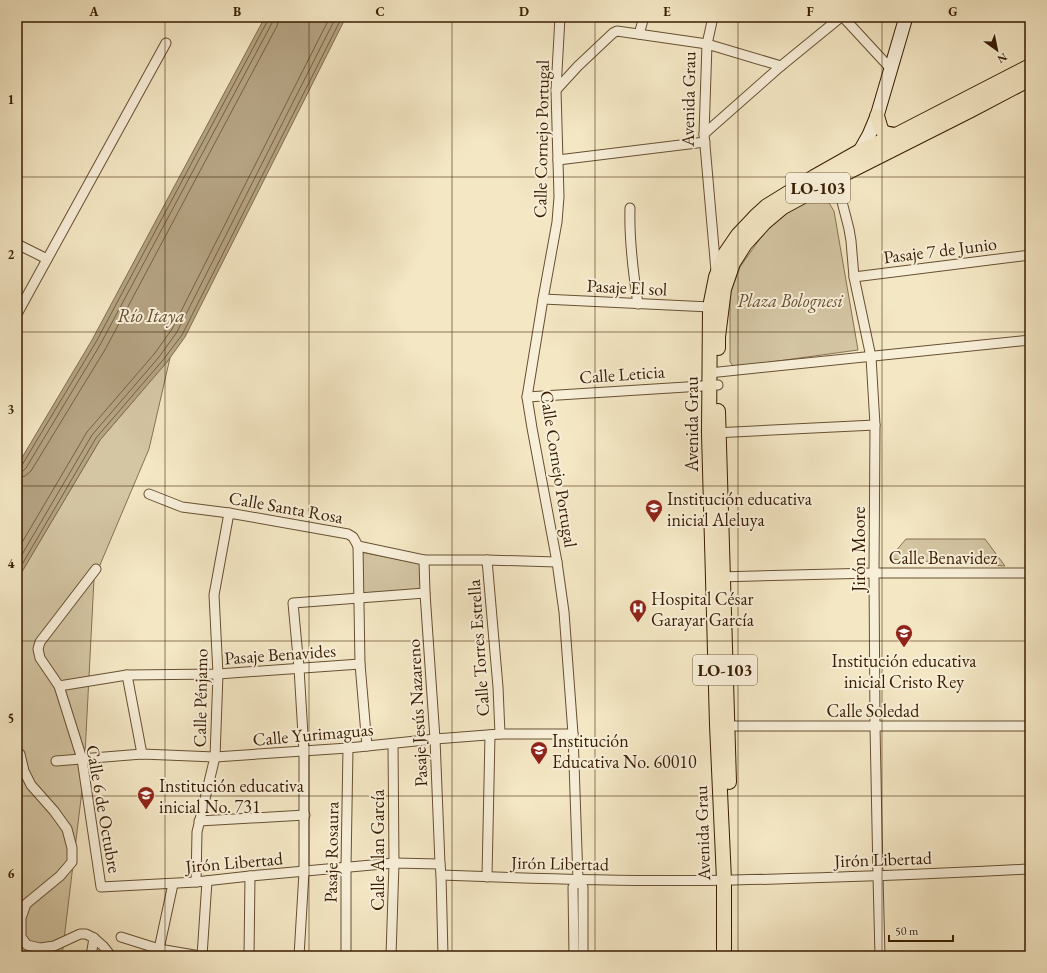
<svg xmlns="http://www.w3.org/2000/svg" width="1047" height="973" font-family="'EB Garamond',serif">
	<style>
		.green { fill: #d4c5a3; stroke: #867152 }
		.water { fill: #b4a281; stroke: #826d4d }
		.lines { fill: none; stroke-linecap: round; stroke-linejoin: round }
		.shore { stroke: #766040; stroke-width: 1 }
		.minor-casing { stroke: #675031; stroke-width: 11 }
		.secondary-casing { stroke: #381d00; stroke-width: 15 }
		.primary-casing { stroke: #381d00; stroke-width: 16 }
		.minor { stroke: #f8efd9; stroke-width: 9 }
		.secondary { stroke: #f8efd9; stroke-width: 13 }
		.primary { stroke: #f4e7c4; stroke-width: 14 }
		.grid { fill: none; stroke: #381d00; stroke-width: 1; stroke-opacity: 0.55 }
		.labels { text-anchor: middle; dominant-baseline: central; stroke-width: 4; stroke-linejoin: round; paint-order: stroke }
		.shield { fill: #f8efd9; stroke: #725c41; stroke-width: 1 }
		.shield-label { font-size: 17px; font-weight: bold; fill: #381d00 }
		.street-label { font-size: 18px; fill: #381d00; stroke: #f8efd9 }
		.park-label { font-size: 18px; font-style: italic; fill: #674f31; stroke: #f8efd9 }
		.poi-label { font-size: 18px; fill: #381d00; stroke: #f8efd9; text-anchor: start }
		.water-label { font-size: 19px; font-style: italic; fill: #634c2d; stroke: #f8efd9 }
		.neatline { fill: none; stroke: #381d00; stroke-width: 1.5 }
		.grid-label { font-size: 13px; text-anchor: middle; font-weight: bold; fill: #381d00 }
	</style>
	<rect width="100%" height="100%" fill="#f4e7c4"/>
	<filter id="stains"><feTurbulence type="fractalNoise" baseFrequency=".005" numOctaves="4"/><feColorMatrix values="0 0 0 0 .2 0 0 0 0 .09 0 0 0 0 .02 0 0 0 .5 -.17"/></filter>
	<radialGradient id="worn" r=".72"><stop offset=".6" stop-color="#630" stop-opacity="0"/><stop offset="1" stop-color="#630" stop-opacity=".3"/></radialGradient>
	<g class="green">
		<polygon points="816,194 826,198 834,211 858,350 734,367 730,362 730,294 740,267 764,233 795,206"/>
		<polygon points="170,358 149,449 94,579 84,774 62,956 17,956 17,580 100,440"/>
		<polygon points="906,539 985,539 1005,566 889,559"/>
		<polygon points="361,552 421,564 421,591 362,593"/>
	</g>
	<polygon class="water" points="265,17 346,17 185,337 167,362 100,440 17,580 17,466 92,340"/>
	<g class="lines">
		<g class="shore">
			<polyline points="17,467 20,467 22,465 96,342 268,20 268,17"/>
			<polyline points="17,472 23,471 26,468 100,345 272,23 273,17"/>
			<polyline points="17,478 25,476 31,471 106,348 277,26 279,17"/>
			<polyline points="17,551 87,432 155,353 172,329 330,17"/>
			<polyline points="17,563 92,435 159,357 177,332 336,17"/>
			<polyline points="17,573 96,438 163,360 182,335 342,17"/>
		</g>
		<defs>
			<g id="minor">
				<polyline points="560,17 556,90 559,197 557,222 543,299 527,397 532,428 557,562 564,612 573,734 578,880"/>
				<polyline points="713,17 707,44 704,134 716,271"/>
				<polyline points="843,17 891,69"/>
				<polyline points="639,34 644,17"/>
				<polyline points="556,90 578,66 613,33 617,31 707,44 781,66"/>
				<polyline points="704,134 781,66 841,17"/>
				<polyline points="558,160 705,142"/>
				<polyline points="847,172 841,184 840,194 849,229 851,241 854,277 871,357 875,425 874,573 875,726 878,876 880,956"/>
				<path d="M630 208C629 240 633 272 638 304"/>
				<polyline points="17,244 47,259"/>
				<polyline points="854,277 1030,255"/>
				<polyline points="543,299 710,307"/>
				<polyline points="17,314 166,43"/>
				<polyline points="709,373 1030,340"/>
				<polyline points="527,397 718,385"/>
				<polyline points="714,433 875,425"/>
				<polyline points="149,494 182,507 229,513 348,534 353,537 358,546 424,560 487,560 557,562"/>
				<polyline points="358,546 360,664 367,746"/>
				<polyline points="424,560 425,593 435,739 440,864"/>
				<polyline points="487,560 498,687 500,734"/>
				<path d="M96 569 40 642 38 649 40 658 59 686 82 759 101 887 196 882 250 876 394 863 440 864 441 875C539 879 636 882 734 880 833 878 931 874 1030 869"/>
				<polyline points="718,577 874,573 1030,573"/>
				<polyline points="127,675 142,754"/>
				<polyline points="59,686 127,675 218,674 360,664"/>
				<polyline points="722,725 736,726 1030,726"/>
				<polyline points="20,754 24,771 31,785 54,811 67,829 72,848 72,862 60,876 26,904 21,918 21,937 27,945 40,948 54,946 80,934 86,934 94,938 103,946 111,956"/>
				<polyline points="56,761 142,754 215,757 348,748 435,739 500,734 573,734"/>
				<polyline points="199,821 305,815"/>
				<polyline points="441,875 443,956"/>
				<polyline points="487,877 490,735"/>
				<polyline points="578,880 583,887 583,956"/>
				<polyline points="196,882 197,832 215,757 218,674 214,595 229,513"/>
				<polyline points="121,937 159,949 200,956"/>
				<polyline points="159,949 173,884"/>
				<polyline points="91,956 94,938"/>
				<polyline points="202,956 207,881"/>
				<polyline points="249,956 250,876"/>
				<polyline points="299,956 304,872 304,752 299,668 293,603 425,593"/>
				<polyline points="346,956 346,867 348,748"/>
				<polyline points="391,956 394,863 393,744"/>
				<polyline points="574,956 573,887 578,880"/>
			</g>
			<polyline id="secondary" points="860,151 869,135 877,116 906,17"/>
			<g id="primary">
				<path d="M877 116C882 131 879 133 896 135"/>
				<polyline points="718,348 718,337 724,289 733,263 745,244 764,223 783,207 846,173 971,110 1030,79"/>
				<polyline points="718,411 729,782"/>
				<polyline points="724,956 724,880 717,725 709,433 710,307 716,277 725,254 738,235 756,216 767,206 814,177 860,151 896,135 1030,66"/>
			</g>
		</defs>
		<use href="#minor" class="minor-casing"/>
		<use href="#secondary" class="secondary-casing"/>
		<use href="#primary" class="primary-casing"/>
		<use href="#minor" class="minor"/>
		<use href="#secondary" class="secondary"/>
		<use href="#primary" class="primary"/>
	</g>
	<path class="grid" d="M165 17V956M309 17V956M452 17V956M595 17V956M738 17V956M882 17V956M17 177H1030M17 332H1030M17 486H1030M17 641H1030M17 796H1030"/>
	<defs>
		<symbol id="school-pin" viewBox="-11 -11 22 30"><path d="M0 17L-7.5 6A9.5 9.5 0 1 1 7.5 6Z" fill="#8f2418" stroke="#f8efd9"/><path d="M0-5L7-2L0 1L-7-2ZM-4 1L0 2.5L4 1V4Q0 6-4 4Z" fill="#fff"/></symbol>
		<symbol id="hospital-pin" viewBox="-11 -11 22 30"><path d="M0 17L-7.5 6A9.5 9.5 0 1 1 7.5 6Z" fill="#8f2418" stroke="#f8efd9"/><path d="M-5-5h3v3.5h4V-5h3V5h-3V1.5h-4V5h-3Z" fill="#fff"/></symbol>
	</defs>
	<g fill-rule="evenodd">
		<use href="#school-pin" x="644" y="498" width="20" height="27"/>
		<use href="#hospital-pin" x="628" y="598" width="20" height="27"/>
		<use href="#school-pin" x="894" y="623" width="20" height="27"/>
		<use href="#school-pin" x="529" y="740" width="20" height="27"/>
		<use href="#school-pin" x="136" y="785" width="20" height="27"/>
	</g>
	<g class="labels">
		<g class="shield">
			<rect x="786" y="173" width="64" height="30" rx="3"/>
			<rect x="693" y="655" width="64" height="30" rx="3"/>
		</g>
		<g class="shield-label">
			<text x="818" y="188">LO-103</text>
			<text x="725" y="670">LO-103</text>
		</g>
		<g class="street-label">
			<text transform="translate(688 99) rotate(-89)">Avenida Grau</text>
			<text transform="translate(541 139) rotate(-89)">Calle Cornejo Portugal</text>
			<text transform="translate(940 250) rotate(-7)">Pasaje 7 de Junio</text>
			<text transform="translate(627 287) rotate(3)">Pasaje El sol</text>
			<text transform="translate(622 374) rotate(-4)">Calle Leticia</text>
			<text transform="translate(691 424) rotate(-90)">Avenida Grau</text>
			<text transform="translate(559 469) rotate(81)">Calle Cornejo Portugal</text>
			<text transform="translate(286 507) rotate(10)">Calle Santa Rosa</text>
			<text transform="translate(858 549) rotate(-90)">Jirón Moore</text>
			<text x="943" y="557">Calle Benavidez</text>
			<text transform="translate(478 648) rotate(-94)">Calle Torres Estrella</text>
			<text transform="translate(280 654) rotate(-4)">Pasaje Benavides</text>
			<text transform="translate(200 698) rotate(-89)">Calle Pénjamo</text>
			<text x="873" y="710">Calle Soledad</text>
			<text transform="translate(417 713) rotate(-93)">Pasaje Jesús Nazareno</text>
			<text transform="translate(313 734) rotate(-5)">Calle Yurimaguas</text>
			<text transform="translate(104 809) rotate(80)">Calle 6 de Octubre</text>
			<text transform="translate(702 833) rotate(-92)">Avenida Grau</text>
			<text transform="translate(377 850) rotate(-90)">Calle Alan García</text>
			<text transform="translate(331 852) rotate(-89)">Pasaje Rosaura</text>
			<text transform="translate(883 859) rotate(-2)">Jirón Libertad</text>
			<text transform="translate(234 862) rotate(-5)">Jirón Libertad</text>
			<text transform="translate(560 863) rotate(1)">Jirón Libertad</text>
		</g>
		<g class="park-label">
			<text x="790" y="300">Plaza Bolognesi</text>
		</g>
		<g class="poi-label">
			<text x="667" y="498">Institución educativa<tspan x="667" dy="21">inicial Aleluya</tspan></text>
			<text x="651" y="598">Hospital César<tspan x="651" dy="21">Garayar García</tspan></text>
			<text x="904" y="660" text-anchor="middle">Institución educativa<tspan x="904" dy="21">inicial Cristo Rey</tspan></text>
			<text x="552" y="740">Institución<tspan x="552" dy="21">Educativa No. 60010</tspan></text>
			<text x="159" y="785">Institución educativa<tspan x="159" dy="21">inicial No. 731</tspan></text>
		</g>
		<g class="water-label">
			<text x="151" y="315">Río Itaya</text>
		</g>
	</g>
	<rect width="1047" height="973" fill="none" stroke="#f4e7c4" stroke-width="44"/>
	<g transform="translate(997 50) rotate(147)" stroke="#f8efd9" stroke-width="3" paint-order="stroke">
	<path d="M0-3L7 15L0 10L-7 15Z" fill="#381d00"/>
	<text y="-6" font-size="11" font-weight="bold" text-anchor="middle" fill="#381d00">N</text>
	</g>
	<path d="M889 935v6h64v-6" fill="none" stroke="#381d00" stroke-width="2"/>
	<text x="895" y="935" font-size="12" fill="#381d00" stroke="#f8efd9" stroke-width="3" paint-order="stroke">50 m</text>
	<rect x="22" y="22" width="1003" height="929" class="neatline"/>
	<g class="grid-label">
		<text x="94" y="16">A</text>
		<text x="237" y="16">B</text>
		<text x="380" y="16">C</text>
		<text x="524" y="16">D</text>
		<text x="667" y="16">E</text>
		<text x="810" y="16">F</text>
		<text x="953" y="16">G</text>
		<text x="11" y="104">1</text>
		<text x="11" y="259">2</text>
		<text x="11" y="414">3</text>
		<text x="11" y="568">4</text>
		<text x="11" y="723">5</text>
		<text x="11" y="878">6</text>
	</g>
	<rect width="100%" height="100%" filter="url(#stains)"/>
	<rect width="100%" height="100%" fill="url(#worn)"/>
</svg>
